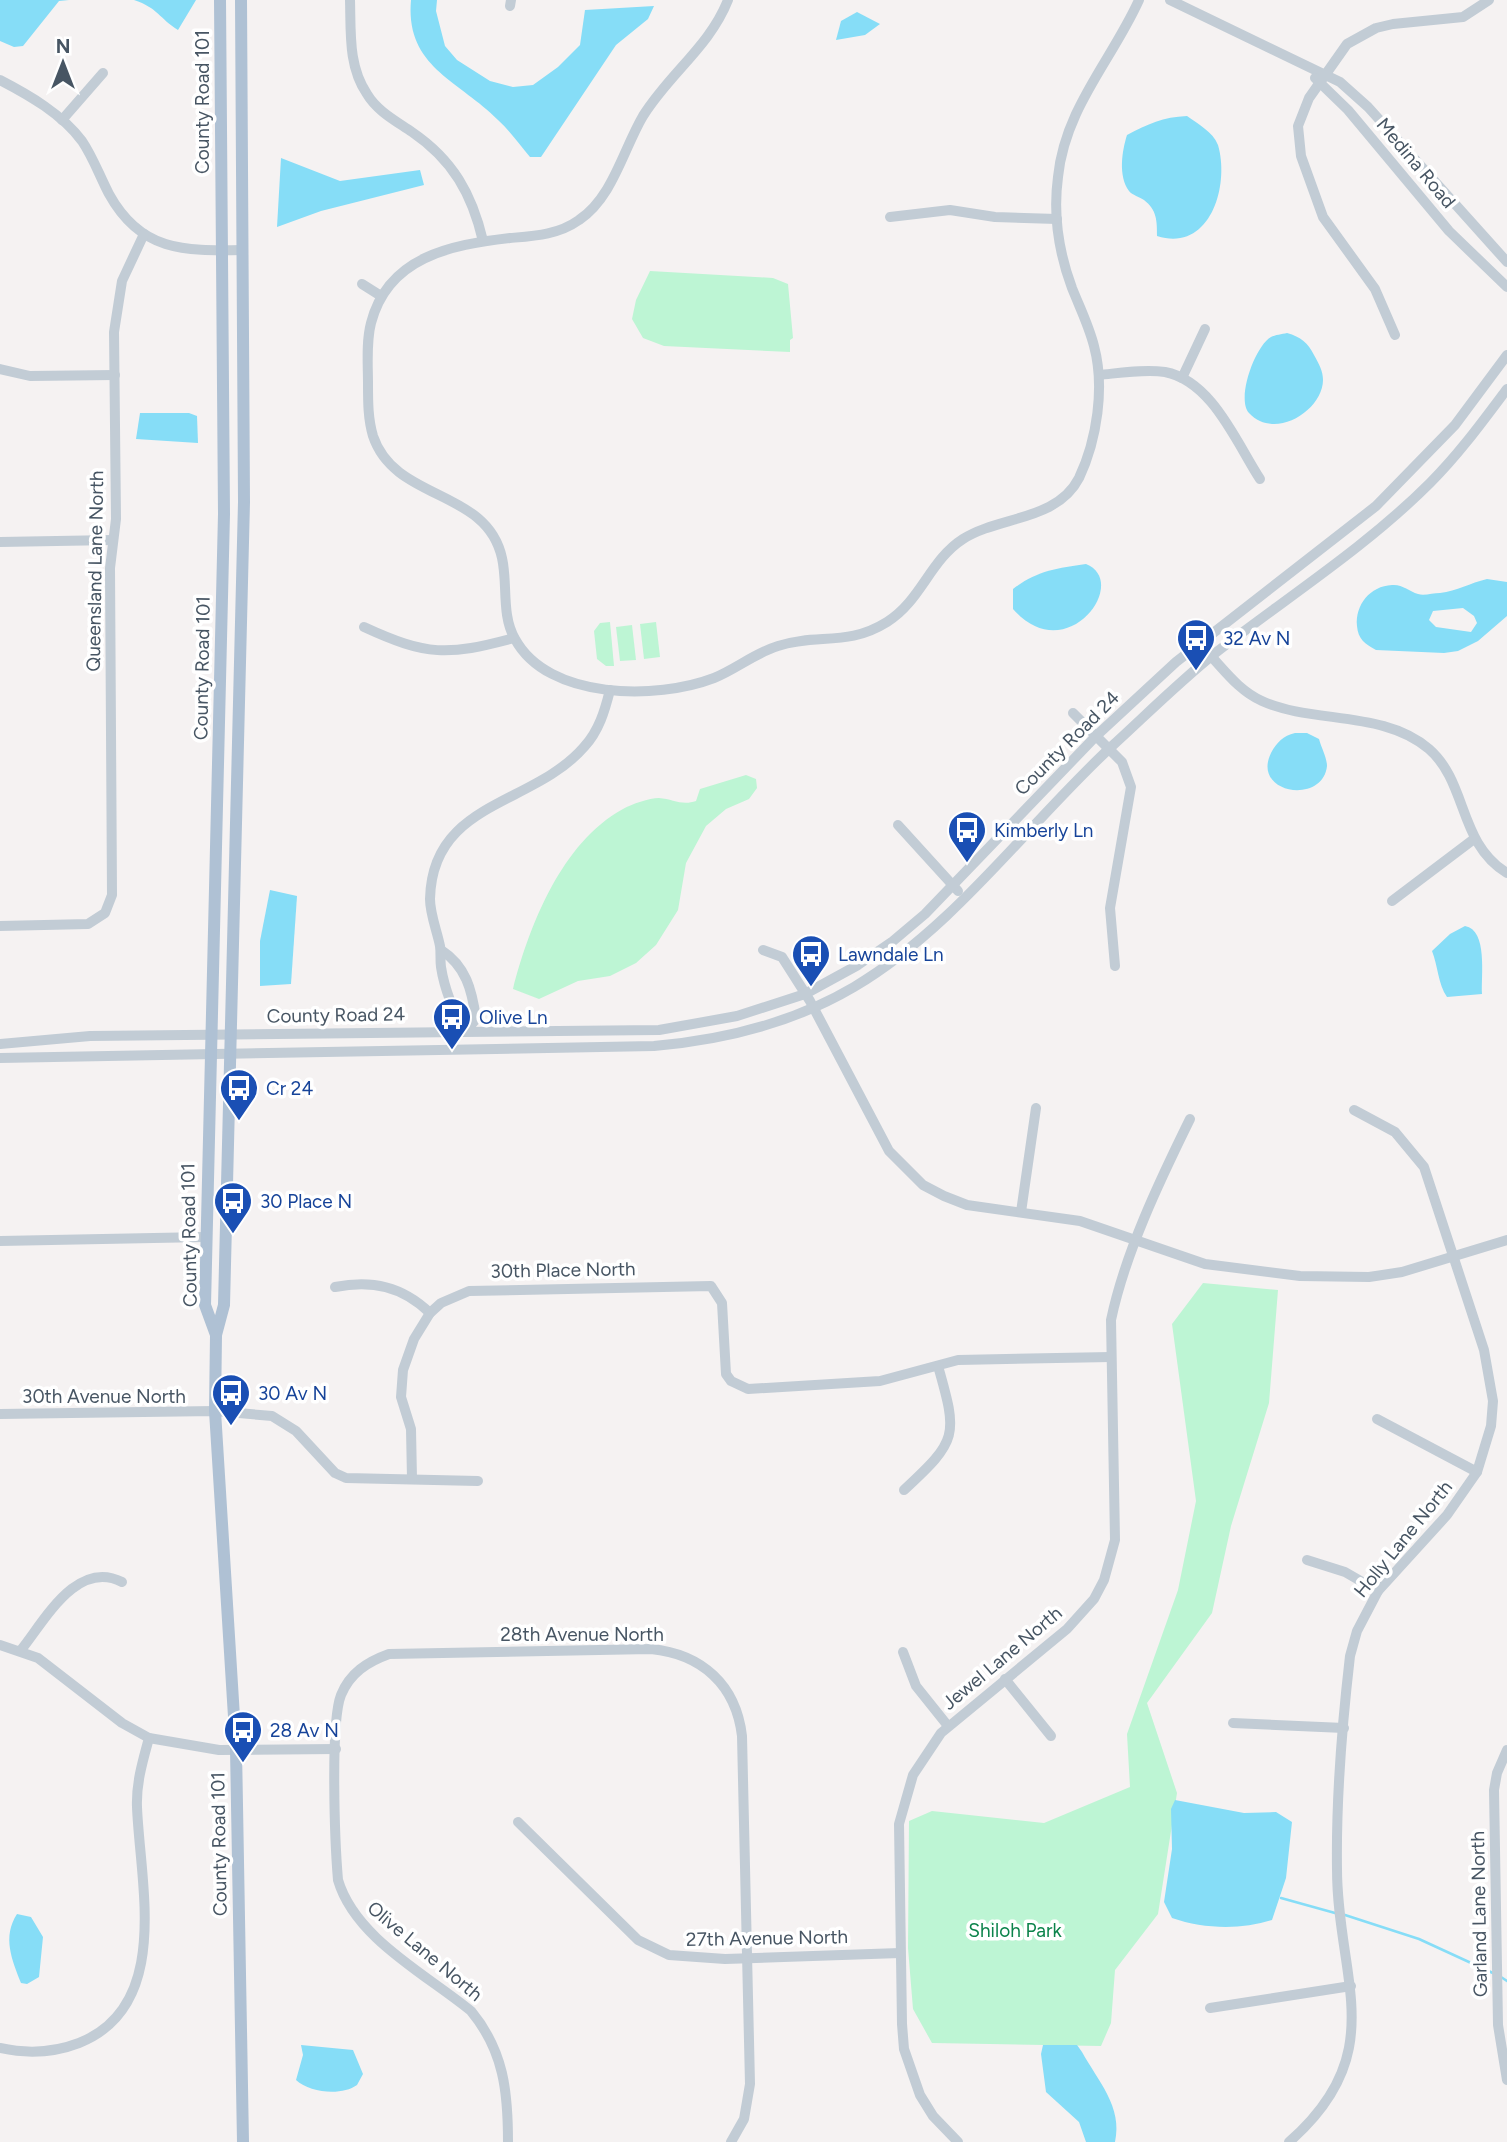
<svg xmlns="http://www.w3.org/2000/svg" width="1507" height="2142" font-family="Figtree,sans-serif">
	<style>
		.green { fill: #bdf5d4 }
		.water { fill: #86ddf7; fill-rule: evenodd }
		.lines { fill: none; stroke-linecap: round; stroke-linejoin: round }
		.stream { stroke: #86ddf7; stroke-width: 2.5 }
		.minor { stroke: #c2ccd5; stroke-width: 10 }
		.major { stroke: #afc1d4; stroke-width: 12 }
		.labels { text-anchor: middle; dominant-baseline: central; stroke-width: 7; stroke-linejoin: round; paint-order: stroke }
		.street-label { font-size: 19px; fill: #475563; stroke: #fff }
		.transit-label { font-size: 19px; fill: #164399; stroke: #fff; text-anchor: start }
		.park-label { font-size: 19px; fill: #0c834b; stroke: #fff }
	</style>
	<rect width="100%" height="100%" fill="#f5f2f2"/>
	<g class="green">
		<polygon points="650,271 773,278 788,284 793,338 790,340 790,352 664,346 643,338 632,319 636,300"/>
		<polygon points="610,622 614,666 606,666 597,659 594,631 600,623"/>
		<polygon points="656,622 660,657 644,659 640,624"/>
		<polygon points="632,625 636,660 620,661 616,627"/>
		<path d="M746 775 756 779 757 788 749 799 726 809 706 826 686 863 678 910 656 945 636 963 610 976 578 981 539 999 513 989C529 926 562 842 623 809 632 804 649 798 659 798 673 799 682 806 696 801L700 789Z"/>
		<polygon points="1203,1283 1278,1290 1269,1403 1231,1526 1212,1613 1147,1703 1177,1793 1158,1914 1115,1970 1111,2023 1101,2046 932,2043 913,2009 908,1948 909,1821 932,1811 1044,1823 1130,1787 1127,1734 1178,1590 1196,1501 1172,1324"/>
	</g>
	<g class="water">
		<polygon points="0,0 69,0 59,1 23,46 14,47 0,41"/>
		<path d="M134 0H196L178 30C159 18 158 8 134 0Z"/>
		<path d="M411 0H437L436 11 445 46 457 60 490 81 513 87 533 85 558 67 580 45 585 10 654 6 648 19 616 45 541 157H530C520 145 510 131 498 120 458 80 405 67 411 0Z"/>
		<polygon points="857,12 880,24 865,35 836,40 841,21"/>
		<path d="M1187 116C1198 124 1213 132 1218 145 1230 186 1210 253 1157 236 1157 221 1157 210 1144 200 1140 197 1132 195 1129 191 1118 176 1122 151 1127 135 1148 124 1163 117 1187 116Z"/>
		<polygon points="281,158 340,181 420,170 424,185 321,211 277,227"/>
		<path d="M1287 333C1301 337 1308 343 1314 355 1319 364 1323 371 1323 380 1323 410 1275 441 1249 413 1236 399 1255 346 1271 337 1275 335 1282 334 1287 333Z"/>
		<polygon points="140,413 189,413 197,416 198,443 136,439"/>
		<path d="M1086 564C1131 582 1066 670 1013 609V589C1036 571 1057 568 1086 564Z"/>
		<path d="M1487 579 1507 582V616L1478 641 1458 651 1444 653 1376 650C1365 644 1358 639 1357 626 1355 605 1370 586 1392 585 1402 584 1409 591 1418 594 1424 596 1433 593 1440 593 1457 591 1470 583 1487 579ZM1463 608 1474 616 1477 623 1471 632 1436 627 1429 620 1433 611Z"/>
		<path d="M1295 733H1307L1319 739C1321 747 1327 758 1327 766 1323 805 1251 794 1271 753 1277 742 1283 736 1295 733Z"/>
		<polygon points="270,890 297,896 291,984 260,986 260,941"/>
		<path d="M1465 926C1488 930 1481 976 1482 994L1447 997C1438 984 1438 966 1432 951L1450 934Z"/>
		<path d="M1175 1800 1244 1813 1276 1812 1292 1822 1286 1878 1272 1920C1240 1930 1204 1929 1172 1918L1164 1902 1172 1849 1171 1809Z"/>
		<path d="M17 1914 31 1917 43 1937 39 1977 27 1984 21 1983C12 1960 2 1937 17 1914Z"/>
		<path d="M301 2045 353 2050 363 2074 357 2085C342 2096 310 2093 296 2080L303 2055Z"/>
		<path d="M1043 2045H1077L1082 2052C1098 2081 1123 2107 1115 2142H1086L1079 2122 1046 2092 1041 2054Z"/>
	</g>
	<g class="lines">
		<g class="stream">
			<polyline points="1281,1898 1335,1913"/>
			<polyline points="1345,1915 1419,1939 1495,1974"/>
			<polyline points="1501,1977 1507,1981"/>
		</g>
		<g class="minor">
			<path d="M350 0C351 32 348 66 367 94 377 111 396 121 412 132 453 160 472 194 483 241"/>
			<path d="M728 0C710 46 669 74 643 116 623 150 613 197 579 220 558 235 534 236 510 238 450 245 388 257 371 323 366 342 368 365 368 384 368 402 368 419 373 436 395 502 487 488 502 558 508 584 501 615 515 639 548 700 657 700 714 678 736 669 755 653 778 646 818 633 847 647 887 622 921 601 930 560 963 539 999 516 1057 521 1079 478 1097 440 1105 387 1094 346 1089 326 1080 308 1072 288 1059 253 1053 214 1058 177 1065 108 1112 60 1139 0"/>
			<polyline points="1170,0 1340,82 1368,107 1507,262"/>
			<polyline points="510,6 511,0"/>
			<polyline points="1315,78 1348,110 1449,231 1507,287"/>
			<path d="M0 80C29 95 62 114 82 141 93 157 100 177 109 194 141 252 184 251 243 250"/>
			<polyline points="62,120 103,73"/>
			<polyline points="890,217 950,210 995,217 1057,219"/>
			<polyline points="362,284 381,296"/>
			<polyline points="1395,335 1375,289 1323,217 1301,156 1298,126 1309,98 1347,44 1376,28 1393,24 1463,17 1489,0"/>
			<polyline points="0,369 30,376 115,375"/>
			<path d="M1099 375C1120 373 1144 369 1165 372 1212 381 1236 442 1260 479"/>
			<polyline points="1182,378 1205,329"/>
			<polyline points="0,542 113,540"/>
			<path d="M364 627C427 656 447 656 514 638"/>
			<path d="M1199 644C1220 663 1235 689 1262 701 1313 724 1384 710 1429 749 1468 783 1458 843 1507 873"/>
			<polyline points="1073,713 1122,762 1131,787 1110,908 1115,966"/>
			<polyline points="898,825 958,891"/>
			<polyline points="1392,901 1474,839"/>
			<polyline points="0,926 88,924 105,913 112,895 110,568 116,519 114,332 122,281 144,234"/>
			<path d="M441 950C466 966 472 990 476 1019L466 1031"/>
			<polyline points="763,950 782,957 810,1001 889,1151 923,1185 944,1196 967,1205 1080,1221 1205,1264 1300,1276 1369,1277 1402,1272 1507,1240"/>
			<path d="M466 1031C454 1015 444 987 441 967 440 960 441 953 440 946 437 931 430 914 430 899 432 801 533 806 584 747 599 731 605 710 610 690"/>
			<polyline points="0,1044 90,1036 659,1030 737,1016 805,994 858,965 893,941 925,914 1096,736 1176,662 1376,506 1455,425 1507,355"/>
			<path d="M0 1058 654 1046C723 1040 793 1023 854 987 955 927 1025 827 1111 747 1145 716 1178 683 1214 654 1286 598 1365 548 1430 483 1459 454 1483 421 1507 389"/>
			<polyline points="1021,1212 1036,1108"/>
			<polyline points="0,1241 205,1237"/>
			<path d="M335 1287C372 1280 402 1286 430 1313"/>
			<polyline points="0,1414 215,1411 272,1416 296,1431 335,1473 346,1478 478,1481"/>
			<polyline points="1377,1419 1477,1472"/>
			<polyline points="412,1479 411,1429 401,1397 403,1370 414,1339 430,1313 441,1303 469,1291 711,1286 722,1303 726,1374 731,1381 748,1389 880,1381 958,1360 1111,1357"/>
			<path d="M904 1490C958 1440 958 1436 938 1366"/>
			<polyline points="1307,1560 1345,1572 1378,1591"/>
			<polyline points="0,1645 38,1658 122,1723 149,1738 219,1750 336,1749"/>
			<path d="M21 1650C45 1620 77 1559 122 1582"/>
			<polyline points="903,1652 916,1686 948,1726"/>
			<polyline points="1005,1679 1051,1736"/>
			<polyline points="1233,1723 1344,1728"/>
			<polyline points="1507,1750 1497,1773 1494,1790 1498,2025 1507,2080"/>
			<polyline points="518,1822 638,1940 669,1955 725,1959 900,1953"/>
			<polyline points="1210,2008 1351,1986"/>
			<path d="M0 2048C27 2054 53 2053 79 2043 172 2006 140 1884 137 1807 136 1783 143 1760 149 1738"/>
			<path d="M508 2142C508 2092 504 2051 471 2011 426 1974 355 1938 338 1880 335 1845 330 1723 341 1695 350 1673 367 1662 389 1654L651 1649C702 1654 736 1685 742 1736L750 2084 744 2119 731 2142"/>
			<path d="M958 2142 933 2116 920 2095 904 2049 902 2024 899 1824 913 1775 941 1733 1067 1629 1094 1599 1104 1580 1115 1540 1111 1320C1125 1253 1160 1180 1190 1119"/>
			<path d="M1289 2142C1392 2052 1337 1979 1337 1869 1336 1799 1342 1725 1350 1656L1357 1631 1378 1591 1447 1515 1477 1472 1491 1426 1493 1401 1484 1350 1424 1167 1395 1132 1354 1110"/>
		</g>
		<g class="major">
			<polyline points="241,0 244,502 224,1305 216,1335 215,1411 236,1749 243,2142"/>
			<polyline points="216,1335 205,1305 224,514 220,0"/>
		</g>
	</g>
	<defs>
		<symbol id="bus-pin" viewBox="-11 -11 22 30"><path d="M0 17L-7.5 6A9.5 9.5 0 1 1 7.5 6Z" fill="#1a4fb4" stroke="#fff"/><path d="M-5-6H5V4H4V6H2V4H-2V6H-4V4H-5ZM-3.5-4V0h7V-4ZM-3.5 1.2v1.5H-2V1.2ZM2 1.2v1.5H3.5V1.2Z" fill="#fff"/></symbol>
	</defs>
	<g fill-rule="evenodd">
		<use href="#bus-pin" x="1174" y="616" width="44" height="60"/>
		<use href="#bus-pin" x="945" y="808" width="44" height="60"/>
		<use href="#bus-pin" x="789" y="932" width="44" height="60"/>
		<use href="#bus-pin" x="430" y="995" width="44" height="60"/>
		<use href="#bus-pin" x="217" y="1066" width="44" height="60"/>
		<use href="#bus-pin" x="211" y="1179" width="44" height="60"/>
		<use href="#bus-pin" x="209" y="1371" width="44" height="60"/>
		<use href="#bus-pin" x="221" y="1708" width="44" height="60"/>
	</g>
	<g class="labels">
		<g class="street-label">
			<text transform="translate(202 102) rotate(-90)">County Road 101</text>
			<text transform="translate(1416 163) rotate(50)">Medina Road</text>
			<text transform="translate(95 571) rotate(-89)">Queensland Lane North</text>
			<text transform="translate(202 668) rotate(-89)">County Road 101</text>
			<text transform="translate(1067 743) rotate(-45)">County Road 24</text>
			<text transform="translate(336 1015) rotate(-1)">County Road 24</text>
			<text transform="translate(189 1235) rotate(-91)">County Road 101</text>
			<text transform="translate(563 1270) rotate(-1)">30th Place North</text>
			<text x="104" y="1396">30th Avenue North</text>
			<text transform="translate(1403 1539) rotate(-51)">Holly Lane North</text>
			<text x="582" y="1634">28th Avenue North</text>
			<text transform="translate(1002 1658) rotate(-40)">Jewel Lane North</text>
			<text transform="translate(219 1844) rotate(-91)">County Road 101</text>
			<text transform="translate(1479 1914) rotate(-91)">Garland Lane North</text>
			<text transform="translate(767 1938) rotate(-1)">27th Avenue North</text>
			<text transform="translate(425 1951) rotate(40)">Olive Lane North</text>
		</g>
		<g class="transit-label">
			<text x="1223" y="638">32 Av N</text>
			<text x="994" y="830">Kimberly Ln</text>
			<text x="838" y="954">Lawndale Ln</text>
			<text x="479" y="1017">Olive Ln</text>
			<text x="266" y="1088">Cr 24</text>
			<text x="260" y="1201">30 Place N</text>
			<text x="258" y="1393">30 Av N</text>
			<text x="270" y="1730">28 Av N</text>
		</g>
		<g class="park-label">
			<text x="1015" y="1930">Shiloh Park</text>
		</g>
	</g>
	<g transform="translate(63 63)" stroke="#ffffff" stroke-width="5" paint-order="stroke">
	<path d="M0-5L12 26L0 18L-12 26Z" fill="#475563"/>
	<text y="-10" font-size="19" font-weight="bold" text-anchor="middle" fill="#475563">N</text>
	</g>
</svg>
